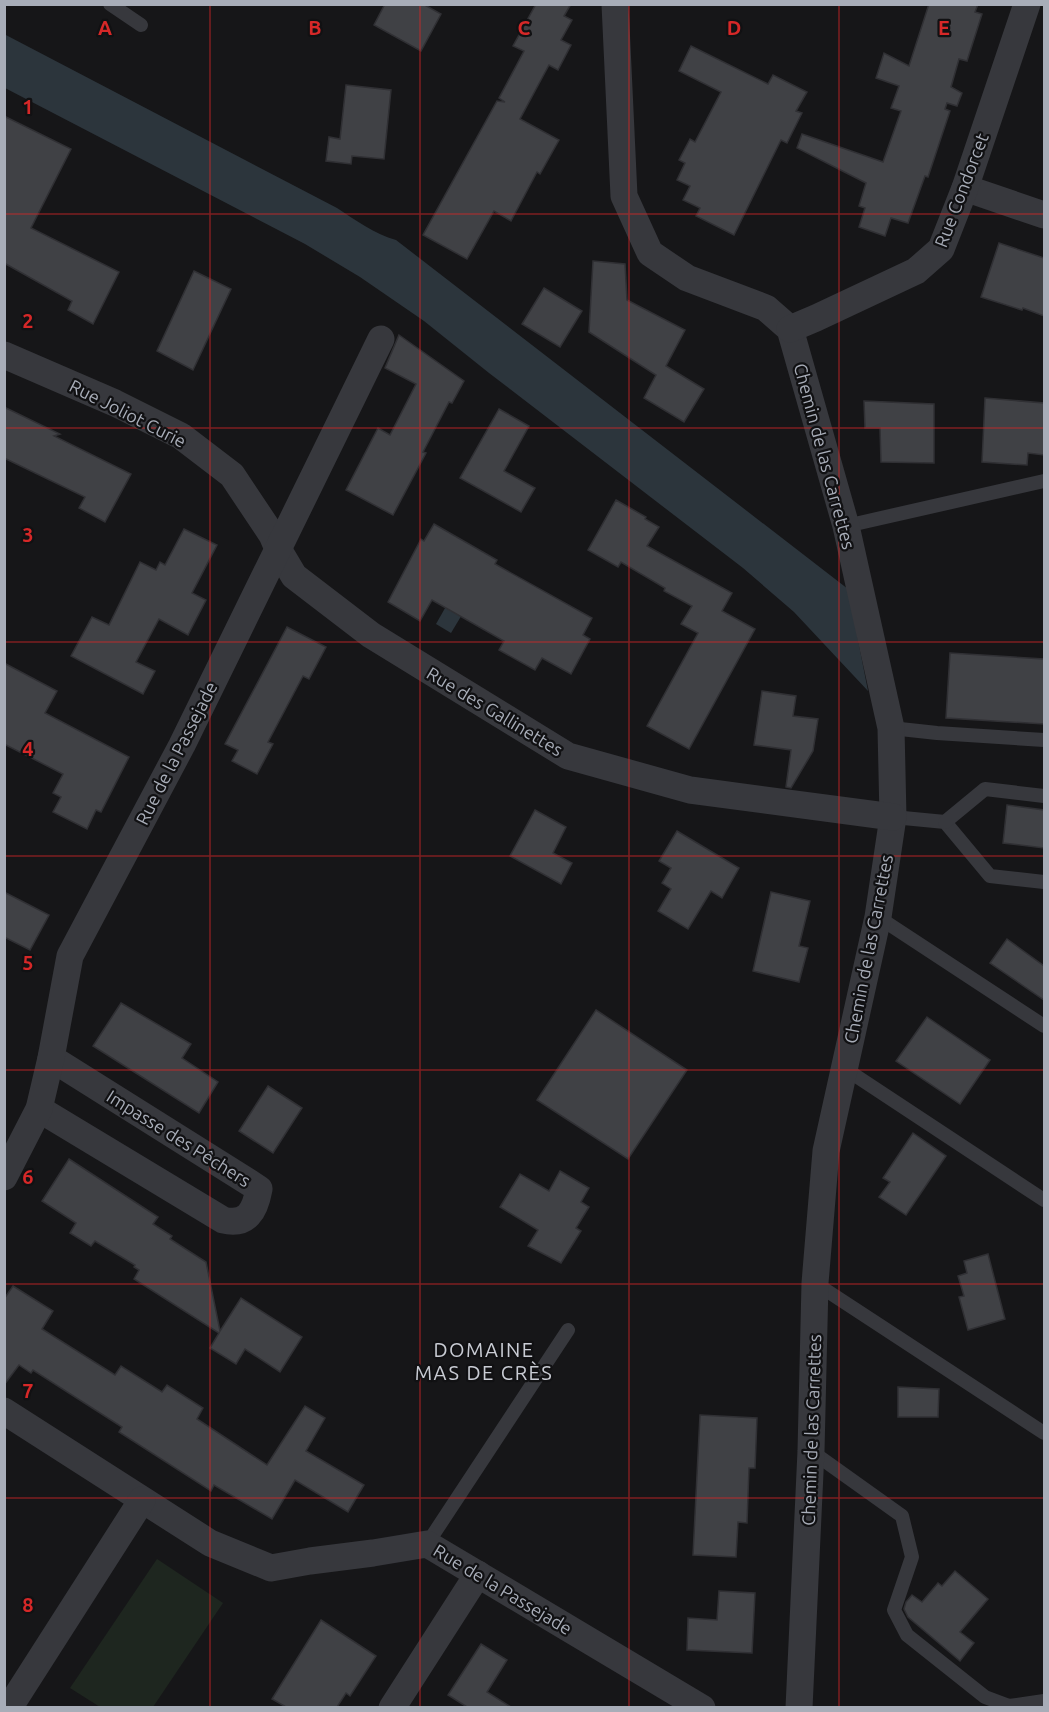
<svg xmlns="http://www.w3.org/2000/svg" width="1049" height="1712" font-family="Ubuntu,sans-serif">
	<style>
		.green { fill: #1e261f }
		.water { fill: #2c353c }
		.building { fill: #404145; stroke: #303034; stroke-width: 1.5 }
		.lines { fill: none; stroke-linecap: round; stroke-linejoin: round }
		.service { stroke: #37383d; stroke-width: 14 }
		.minor { stroke: #37383d; stroke-width: 27 }
		.grid { fill: none; stroke: #d62828; stroke-width: 1.5; stroke-opacity: 0.55 }
		.labels { text-anchor: middle; dominant-baseline: central; stroke-width: 4.5; stroke-linejoin: round; paint-order: stroke }
		.street-label { font-size: 18px; fill: #a8adb8; stroke: #111113 }
		.neighbourhood-label { font-size: 20px; letter-spacing: 1.5px; fill: #c9ccd4; stroke: #111113 }
		.grid-label { font-size: 20px; text-anchor: middle; font-weight: bold; fill: #d62828; stroke: #111113; stroke-width: 4.5; stroke-linejoin: round; paint-order: stroke }
	</style>
	<rect width="100%" height="100%" fill="#161618"/>
	<polygon class="green" points="157,1559 223,1603 153,1707 100,1707 70,1688"/>
	<g class="water">
		<path d="M4 34 337 208C355 220 375 234 396 240L848 589 868 691 794 612 743 568 489 373 424 321 360 277 305 244 5 88Z"/>
		<polygon points="453,594 469,603 451,633 436,624"/>
	</g>
	<g class="building">
		<polygon points="385,4 423,4 441,14 421,51 374,25"/>
		<polygon points="536,4 571,4 564,16 572,20 561,40 571,45 558,70 549,65 520,119 559,140 540,174 537,172 511,221 494,211 467,259 423,235 497,101 505,102 499,98 524,51 513,46"/>
		<polygon points="929,4 978,4 975,12 982,14 967,61 959,59 951,87 962,93 957,106 947,103 945,109 950,111 928,177 925,176 908,223 891,218 885,236 859,227 865,208 859,206 866,183 797,148 802,134 883,162 901,111 891,108 899,86 876,78 884,53 909,66"/>
		<polygon points="691,46 768,84 773,75 807,92 796,111 802,113 787,143 781,140 734,235 696,216 700,208 683,200 690,186 677,180 685,163 679,160 690,139 695,142 721,92 679,71"/>
		<polygon points="346,85 391,90 384,159 352,156 351,164 326,161 329,137 340,139"/>
		<polygon points="4,116 71,149 31,228 119,272 93,324 68,310 72,301 4,263"/>
		<polygon points="999,243 1044,258 1044,316 1023,308 1022,310 981,297"/>
		<polygon points="593,261 625,264 627,300 685,330 666,366 704,389 684,422 644,398 656,375 589,332"/>
		<polygon points="194,271 231,289 193,370 157,351"/>
		<polygon points="544,288 582,311 560,347 522,324"/>
		<polygon points="399,335 464,381 452,403 449,402 423,452 426,453 393,515 346,490 378,428 390,435 416,384 385,368"/>
		<polygon points="985,398 1044,403 1044,455 1028,453 1027,465 982,462"/>
		<polygon points="864,401 934,404 934,463 881,462 880,428 865,428"/>
		<polygon points="4,407 60,434 54,436 131,474 105,522 79,508 85,497 4,458"/>
		<polygon points="499,409 529,426 504,471 535,488 521,512 460,478"/>
		<polygon points="616,500 646,517 645,519 659,527 647,546 732,593 722,611 755,629 689,749 647,726 698,633 681,624 692,606 664,591 665,588 621,562 618,567 588,550"/>
		<polygon points="434,524 497,560 495,564 592,618 583,635 590,639 571,674 542,658 535,670 499,650 504,641 432,600 420,621 388,602 421,539 424,541"/>
		<polygon points="184,529 217,545 192,593 206,600 188,635 159,619 136,662 155,671 143,694 71,656 92,617 109,625 140,562 156,570 160,562 165,565"/>
		<polygon points="287,627 326,647 309,679 303,676 268,742 273,744 257,774 232,761 238,750 225,744"/>
		<polygon points="950,653 1044,659 1044,724 946,718"/>
		<polygon points="4,663 57,691 45,713 129,757 101,812 96,810 87,829 53,812 61,797 53,793 63,774 4,744"/>
		<polygon points="762,691 796,696 793,716 818,719 813,751 791,788 786,787 791,750 754,745"/>
		<polygon points="1007,805 1044,810 1044,848 1003,843"/>
		<polygon points="535,810 566,827 553,853 572,863 561,884 510,856"/>
		<polygon points="677,831 739,868 722,898 711,891 688,929 658,911 671,889 662,883 671,868 659,861"/>
		<polygon points="4,892 49,915 30,950 4,937"/>
		<polygon points="771,892 810,901 799,946 808,948 799,982 753,971"/>
		<polygon points="1007,939 1044,966 1044,1000 990,963"/>
		<polygon points="121,1003 191,1044 182,1058 218,1082 199,1113 93,1046"/>
		<polygon points="596,1010 687,1070 628,1159 537,1100"/>
		<polygon points="927,1017 990,1060 960,1104 896,1061"/>
		<polygon points="268,1086 302,1108 273,1153 239,1131"/>
		<polygon points="913,1133 946,1156 906,1215 879,1197 890,1182 883,1178"/>
		<polygon points="69,1159 158,1217 153,1224 172,1236 170,1239 206,1262 220,1331 241,1298 302,1337 280,1372 245,1349 236,1364 210,1348 219,1333 134,1279 139,1270 134,1267 135,1265 95,1241 91,1246 70,1233 76,1223 42,1201"/>
		<polygon points="560,1171 589,1188 581,1202 589,1207 576,1228 581,1231 561,1263 528,1246 538,1230 500,1207 520,1174 549,1191"/>
		<polygon points="988,1254 1005,1319 968,1330 959,1297 964,1296 958,1276 967,1273 964,1261"/>
		<polygon points="13,1286 53,1311 42,1329 115,1375 121,1366 162,1392 167,1385 203,1408 197,1419 267,1465 305,1406 325,1418 306,1451 364,1485 348,1512 295,1480 272,1519 214,1485 211,1491 119,1432 122,1427 33,1370 31,1373 19,1365 4,1385 4,1299"/>
		<polygon points="898,1387 939,1389 938,1417 898,1417"/>
		<polygon points="700,1415 757,1418 755,1468 749,1468 747,1523 738,1522 736,1557 693,1555"/>
		<polygon points="955,1571 988,1599 960,1632 974,1643 960,1661 908,1617 904,1609 906,1602 912,1595 922,1602 938,1583 942,1586"/>
		<polygon points="719,1591 755,1593 752,1653 687,1650 688,1618 717,1620"/>
		<polygon points="321,1620 376,1656 350,1696 346,1693 337,1707 286,1707 272,1699"/>
		<polygon points="481,1644 507,1660 487,1692 511,1707 467,1707 448,1695"/>
	</g>
	<g class="lines">
		<g class="service">
			<polyline points="110,4 141,25"/>
			<polyline points="846,526 1044,481"/>
			<polyline points="891,728 937,733 1044,740"/>
			<polyline points="893,817 945,822 990,876 1044,882"/>
			<polyline points="945,822 985,789 1044,796"/>
			<polyline points="878,917 1044,1026"/>
			<polyline points="844,1068 1044,1200"/>
			<polyline points="815,1283 1044,1433"/>
			<polyline points="811,1451 902,1516 912,1557 894,1610 907,1635 985,1697 1009,1706 1044,1701"/>
			<polyline points="427,1544 568,1330"/>
		</g>
		<g class="minor">
			<polyline points="615,4 624,196 650,253 687,278 766,308 790,329 846,526 891,728 893,817 878,917 826,1151 815,1283 811,1451 799,1708"/>
			<polyline points="965,188 1044,215"/>
			<polyline points="790,329 816,318 916,271 941,249 965,188 1027,4"/>
			<polyline points="4,355 115,403 181,436 232,475 272,535 278,549 294,576 371,635 568,756 690,790 893,817"/>
			<path d="M39 1109 223 1220C247 1226 255 1211 259 1189L250 1183 51 1058"/>
			<polyline points="4,1177 39,1109 51,1058 70,956 182,745 381,339"/>
			<polyline points="4,1411 210,1543 271,1568 310,1561 373,1553 427,1544 702,1708"/>
			<polyline points="9,1708 142,1500"/>
			<polyline points="392,1708 478,1574"/>
		</g>
	</g>
	<path class="grid" d="M210 4V1708M420 4V1708M629 4V1708M839 4V1708M4 214H1044M4 428H1044M4 642H1044M4 856H1044M4 1070H1044M4 1284H1044M4 1498H1044"/>
	<g class="labels">
		<g class="street-label">
			<text transform="translate(961 190) rotate(-69)">Rue Condorcet</text>
			<text transform="translate(128 413) rotate(27)">Rue Joliot Curie</text>
			<text transform="translate(825 456) rotate(75)">Chemin de las Carrettes</text>
			<text transform="translate(495 711) rotate(31)">Rue des Gallinettes</text>
			<text transform="translate(176 753) rotate(-63)">Rue de la Passejade</text>
			<text transform="translate(868 949) rotate(-79)">Chemin de las Carrettes</text>
			<text transform="translate(179 1138) rotate(32)">Impasse des Pêchers</text>
			<text transform="translate(811 1430) rotate(-88)">Chemin de las Carrettes</text>
			<text transform="translate(503 1589) rotate(31)">Rue de la Passejade</text>
		</g>
		<g class="neighbourhood-label">
			<text x="484" y="1349">DOMAINE<tspan x="484" dy="23">MAS DE CRÈS</tspan></text>
		</g>
	</g>
	<g class="grid-label">
		<text x="105" y="35">A</text>
		<text x="315" y="35">B</text>
		<text x="524" y="35">C</text>
		<text x="734" y="35">D</text>
		<text x="944" y="35">E</text>
		<text x="28" y="114">1</text>
		<text x="28" y="328">2</text>
		<text x="28" y="542">3</text>
		<text x="28" y="756">4</text>
		<text x="28" y="970">5</text>
		<text x="28" y="1184">6</text>
		<text x="28" y="1398">7</text>
		<text x="28" y="1612">8</text>
	</g>
	<rect width="1049" height="1712" fill="none" stroke="#a8adb8" stroke-width="12"/>
</svg>
